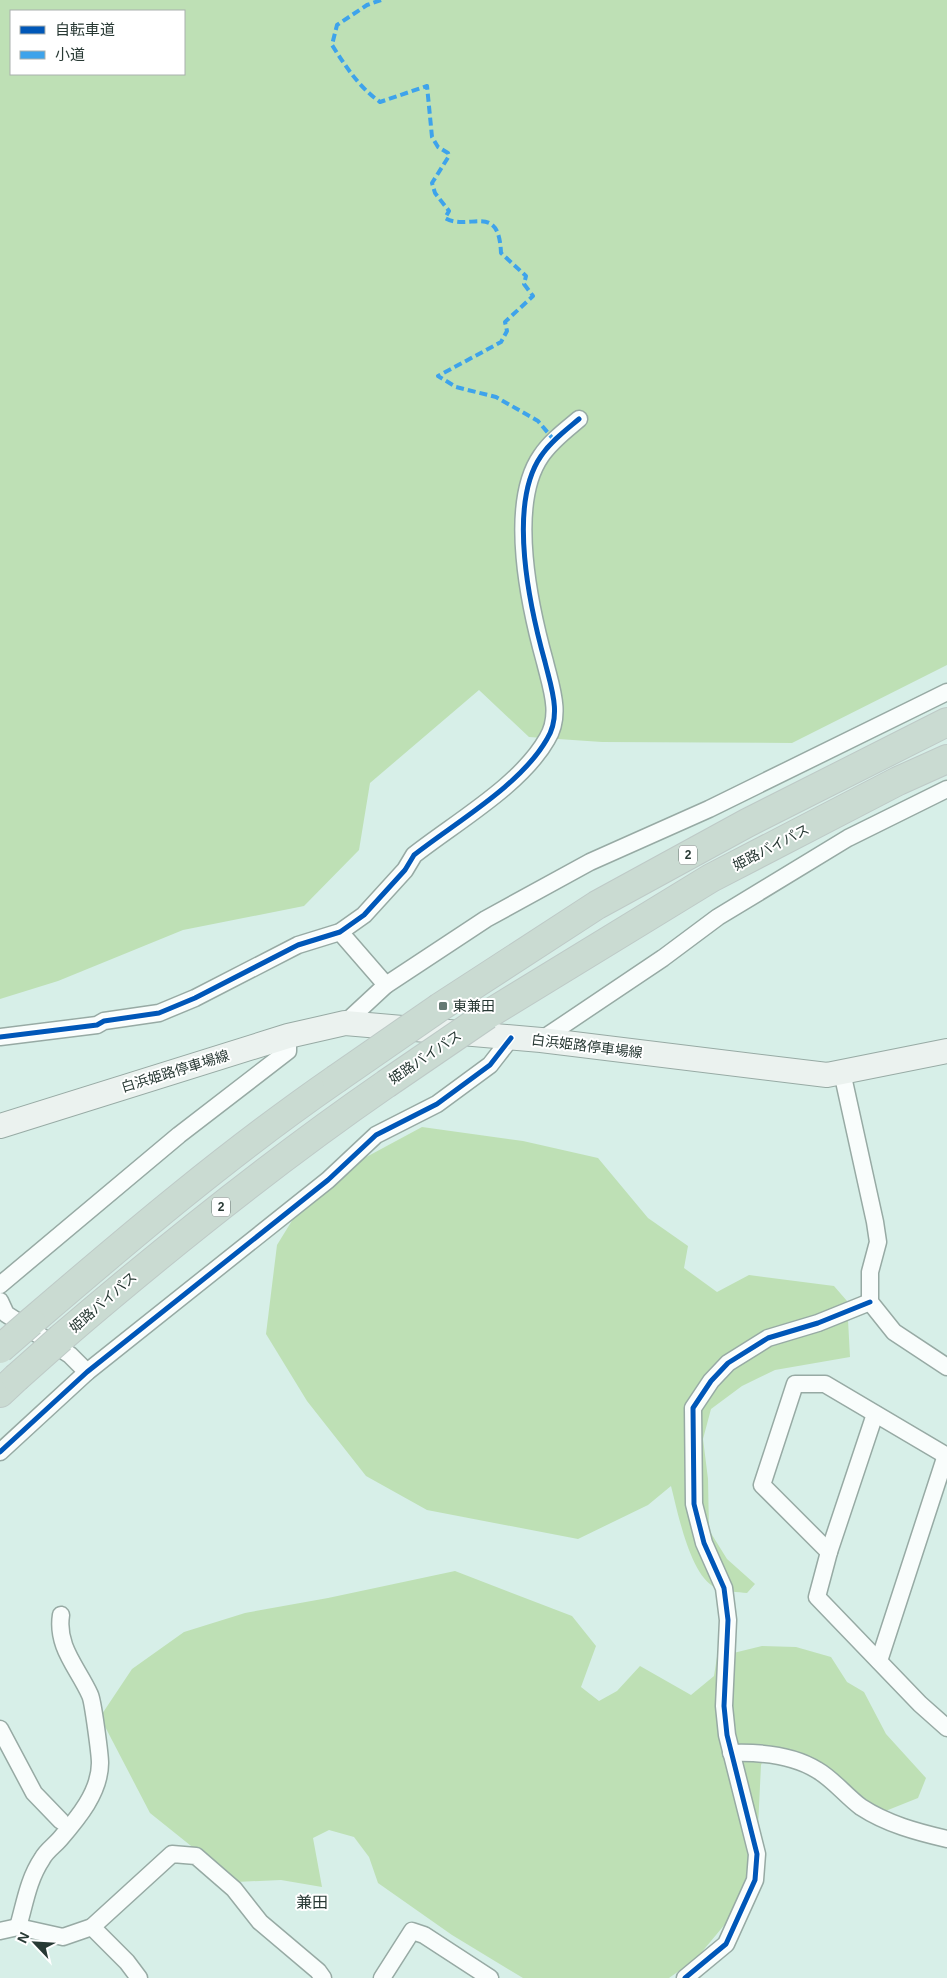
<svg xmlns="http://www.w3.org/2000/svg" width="947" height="1978" font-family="Helvetica,'Noto Sans JP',sans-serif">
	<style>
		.green { fill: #bee0b5; fill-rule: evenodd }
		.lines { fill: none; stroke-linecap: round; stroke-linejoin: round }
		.minor-casing { stroke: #97aaa4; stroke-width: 19 }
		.secondary-casing { stroke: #97aaa4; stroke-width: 26 }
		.motorway-casing { stroke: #becac7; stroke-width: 30 }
		.minor { stroke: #f9fdfc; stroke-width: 16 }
		.secondary { stroke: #ebf2ef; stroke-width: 24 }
		.motorway { stroke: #cadbd2; stroke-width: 28 }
		.motorway-bridge-casing { stroke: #becac7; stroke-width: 30; stroke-linecap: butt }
		.motorway-bridge { stroke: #cadbd2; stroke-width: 28 }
		.quiet { stroke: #3ea3eb; stroke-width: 4; stroke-dasharray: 8 4; stroke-linecap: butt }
		.cycleway-casing { stroke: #fff; stroke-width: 8 }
		.cycleway { stroke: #0057b8; stroke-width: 5 }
		.poi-dot { fill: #657973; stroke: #fff; stroke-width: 2 }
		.labels { text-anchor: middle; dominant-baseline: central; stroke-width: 4; stroke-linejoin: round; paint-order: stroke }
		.shield { fill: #fff; stroke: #687471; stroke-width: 1 }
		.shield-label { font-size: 12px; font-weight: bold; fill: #283934 }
		.street-label { font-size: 14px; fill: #283934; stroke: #fff }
		.poi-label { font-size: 14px; fill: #283934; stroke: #fff; text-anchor: start }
		.quarter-label { font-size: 16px; fill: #283934; stroke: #fff }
	</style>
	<rect width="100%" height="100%" fill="#d7efe8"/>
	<g class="green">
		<path d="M0 0H947V665L792 743 602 742 529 737 479 690 370 783 359 850 304 906 183 930 58 981 0 999ZM11 11H184V74H11Z"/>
		<path d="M422 1127 523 1141 598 1158 648 1218 688 1246 684 1268 717 1292 749 1275 834 1286 847 1301 850 1357 775 1370 742 1386 711 1409 703 1439 708 1479 709 1530 727 1559 755 1584 747 1593C738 1592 725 1592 716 1588 690 1576 678 1513 671 1486L648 1505 578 1539 427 1510 366 1476 307 1401 266 1334 277 1245 293 1219 344 1169Z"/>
		<polygon points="455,1571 572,1616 596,1646 581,1687 599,1701 617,1691 640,1666 691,1695 714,1676 717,1657 762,1646 796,1647 831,1657 847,1682 864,1692 886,1734 926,1778 918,1798 883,1812 768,1748 761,1765 757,1848 741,1905 696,1959 669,1978 523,1978 452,1935 378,1883 369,1857 354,1837 329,1830 313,1838 322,1887 281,1880 236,1882 150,1813 100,1717 132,1669 184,1632 245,1613 328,1598"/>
	</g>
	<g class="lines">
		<defs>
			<g id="minor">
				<polyline points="340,932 386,985"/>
				<polyline points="345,1023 386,985 486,919 590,862 709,809 947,692"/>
				<path d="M0 1037 97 1025 104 1021 159 1013 195 998 298 945 340 932 364 915 405 870 414 855C456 822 521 785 547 739 562 715 551 687 545 662 530 608 507 505 541 456 551 441 566 430 579 419"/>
				<polyline points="541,1040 663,958 718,917 848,838 947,789"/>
				<polyline points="842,1072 875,1222 878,1242 870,1272 870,1302 894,1332 947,1367"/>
				<polyline points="0,1285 179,1135 288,1051 288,1036"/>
				<polyline points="0,1301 6,1314 70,1355 87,1372"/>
				<polyline points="0,1452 87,1372 328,1180 376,1135 437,1104 490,1065 511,1038"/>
				<polyline points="947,1456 825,1384 795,1384 762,1485 829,1552 817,1597 920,1704 947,1728"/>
				<polyline points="829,1552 875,1414"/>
				<polyline points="879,1661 946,1455"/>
				<polyline points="0,1729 34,1793 61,1821"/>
				<path d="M731 1753C759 1752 793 1755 817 1770 833 1779 846 1796 861 1807 887 1824 917 1832 947 1839"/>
				<path d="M18 1927C25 1903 28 1880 42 1859 46 1851 54 1846 60 1839 78 1818 100 1792 100 1763 100 1755 93 1701 90 1695 78 1668 56 1647 61 1615"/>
				<polyline points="92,1927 127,1962 139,1978"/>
				<polyline points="0,1931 18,1927 63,1937 92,1927 172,1854 196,1856 234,1889 260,1922 318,1971 323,1978"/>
				<polyline points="382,1978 412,1931 424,1935 490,1978"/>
				<polyline points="685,1978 726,1944 755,1880 757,1854 727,1735 724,1706 728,1620 724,1588 704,1543 694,1504 693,1408 711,1381 728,1363 768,1338 818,1323 870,1302"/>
			</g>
			<polyline id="secondary" points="0,1126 288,1036 345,1023 541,1040 827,1075 947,1051"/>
			<g id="motorway">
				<polyline points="440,1007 597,905 747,823 947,722"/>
				<polyline points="487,1015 711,878 898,781 947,759"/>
				<path d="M31 1322C130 1237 229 1153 336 1079"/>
				<path d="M61 1338C166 1248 273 1162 386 1084"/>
				<polyline points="0,1393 16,1378"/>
			</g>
		</defs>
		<use href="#minor" class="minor-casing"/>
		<use href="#secondary" class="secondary-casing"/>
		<use href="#motorway" class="motorway-casing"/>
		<use href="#minor" class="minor"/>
		<use href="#secondary" class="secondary"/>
		<use href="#motorway" class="motorway"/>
		<defs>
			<g id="motorway-bridge">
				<polyline points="336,1079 440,1007"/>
				<polyline points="386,1084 487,1015"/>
				<polyline points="0,1349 31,1322"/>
				<polyline points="16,1378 61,1338"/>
			</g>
		</defs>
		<use href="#motorway-bridge" class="motorway-bridge-casing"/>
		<use href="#motorway-bridge" class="motorway-bridge"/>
		<path class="quiet" d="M381 0 367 5 337 25 332 45C346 67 359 87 380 102L427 86 432 137 438 147 448 153 449 156 432 183 435 193 449 211 445 218C469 232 499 201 501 253L526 276 524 284 533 296 505 322 507 331 501 342 438 376 456 387 496 397 538 421 554 440"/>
		<defs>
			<g id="cycleway">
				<path d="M0 1037 97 1025 104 1021 159 1013 195 998 298 945 340 932 364 915 405 870 414 855C456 822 521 785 547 739 562 715 551 687 545 662 530 608 507 505 541 456 551 441 566 430 579 419"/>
				<polyline points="0,1452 87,1372 328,1180 376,1135 437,1104 490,1065 511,1038"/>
				<polyline points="685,1978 726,1944 755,1880 757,1854 727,1735 724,1706 728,1620 724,1588 704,1543 694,1504 693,1408 711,1381 728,1363 768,1338 818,1323 870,1302"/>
			</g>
		</defs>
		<use href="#cycleway" class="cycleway-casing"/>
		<use href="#cycleway" class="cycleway"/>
	</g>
	<rect class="poi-dot" x="438" y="1001" width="10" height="10" rx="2.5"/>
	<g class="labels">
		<g class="shield">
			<rect x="679" y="845.5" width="18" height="19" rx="4"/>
			<rect x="212" y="1197.5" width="18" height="19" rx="4"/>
		</g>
		<g class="shield-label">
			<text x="688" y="855">2</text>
			<text x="221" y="1207">2</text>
		</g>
		<g class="street-label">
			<text transform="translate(771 847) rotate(-27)">姫路バイパス</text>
			<text transform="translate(587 1046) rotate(7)">白浜姫路停車場線</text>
			<text transform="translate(425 1057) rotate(-34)">姫路バイパス</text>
			<text transform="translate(175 1071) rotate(-17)">白浜姫路停車場線</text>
			<text transform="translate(103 1302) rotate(-41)">姫路バイパス</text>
		</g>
		<g class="poi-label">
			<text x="453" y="1006">東兼田</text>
		</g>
		<g class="quarter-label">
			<text x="312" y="1902">兼田</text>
		</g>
	</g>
	<rect x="10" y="10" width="175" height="65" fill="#ffffff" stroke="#a9b0ae"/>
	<rect x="20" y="26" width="25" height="8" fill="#0057b8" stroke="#a9b0ae"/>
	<text x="55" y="35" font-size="15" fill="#283934">自転車道</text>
	<rect x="20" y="51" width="25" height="8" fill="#3ea3eb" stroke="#a9b0ae"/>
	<text x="55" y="60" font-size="15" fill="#283934">小道</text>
	<g transform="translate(35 1943) rotate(295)" stroke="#ffffff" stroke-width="4" paint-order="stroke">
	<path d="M0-4L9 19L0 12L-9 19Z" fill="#283934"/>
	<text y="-8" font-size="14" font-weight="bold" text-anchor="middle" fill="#283934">N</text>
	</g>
</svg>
